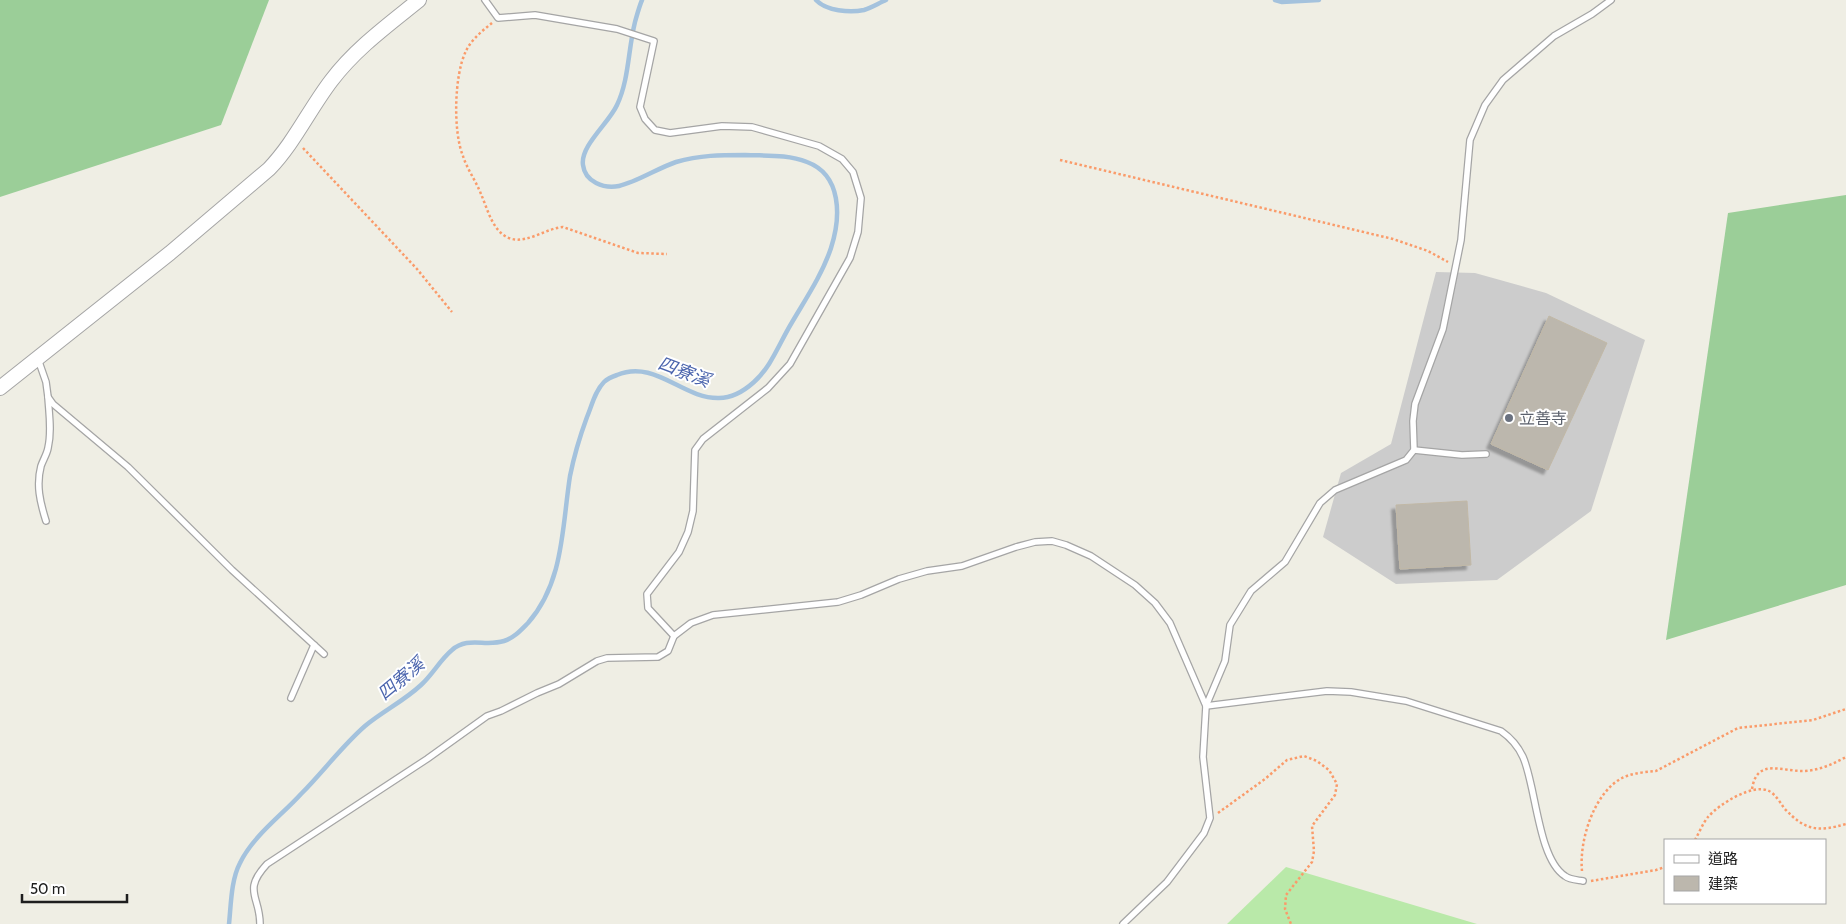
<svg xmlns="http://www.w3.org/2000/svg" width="1846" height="924" font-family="Cabin,'Noto Sans TC',sans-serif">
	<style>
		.religious { fill: #ccc }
		.grass { fill: #b9e9a9 }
		.forest { fill: #9bce98 }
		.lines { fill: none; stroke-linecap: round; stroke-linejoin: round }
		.stream { stroke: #a4c2dd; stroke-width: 4.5 }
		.building { fill: #bcb7ad; stroke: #c1b8a6; filter: url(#shadow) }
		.service-casing { stroke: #a5a5a5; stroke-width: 8 }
		.tertiary-casing { stroke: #a5a5a5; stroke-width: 16 }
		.path { stroke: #fa9b6a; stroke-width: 2.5; stroke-dasharray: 2.5 2.5; stroke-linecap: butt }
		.service { stroke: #fff; stroke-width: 5.5 }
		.tertiary { stroke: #fff; stroke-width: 14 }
		.worship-dot { fill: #6b7280; stroke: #fff; stroke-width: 2 }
		.labels { text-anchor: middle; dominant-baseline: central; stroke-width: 4; stroke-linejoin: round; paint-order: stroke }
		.worship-label { font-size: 16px; fill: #5b616d; stroke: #fff; text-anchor: start }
		.water-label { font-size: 18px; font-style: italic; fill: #4a64ad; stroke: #fff }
	</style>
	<defs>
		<filter id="shadow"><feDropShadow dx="-4.5" dy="4.5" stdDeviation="1" flood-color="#0004"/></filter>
	</defs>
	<rect width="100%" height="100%" fill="#efeee4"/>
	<polygon class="religious" points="1436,272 1475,273 1546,293 1645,340 1591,511 1497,580 1396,584 1323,537 1341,473 1391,444"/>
	<polygon class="grass" points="1286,867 1477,924 1227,924"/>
	<g class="forest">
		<polygon points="0,0 269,0 221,125 0,197"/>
		<polygon points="1846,195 1846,585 1666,640 1728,213"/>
	</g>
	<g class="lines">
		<g class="stream">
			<path d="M816 0C826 11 850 13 864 10 871 8 879 3 886 0"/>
			<polyline points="1275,0 1282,2 1319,0"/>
			<path d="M229 924C231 905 231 880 240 863 253 836 281 816 301 794 323 772 342 746 365 726 383 711 404 701 421 685 433 674 440 660 452 650 468 636 485 647 504 641 514 638 521 630 528 623 564 582 562 527 570 476 574 456 580 436 587 417 592 405 595 391 604 382 608 378 611 377 617 375 655 359 683 399 719 398 733 398 744 391 754 382 771 367 779 344 791 324 805 300 822 275 831 248 841 217 842 175 807 162 787 154 766 156 745 155 721 155 700 155 676 162 658 168 637 182 619 186 604 189 585 182 583 165 580 146 609 123 617 105 629 80 628 50 635 22 637 15 639 7 642 0"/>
		</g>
	</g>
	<g class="building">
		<polygon points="1549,316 1607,343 1548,470 1491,444"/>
		<polygon points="1467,501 1471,565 1400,569 1396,505"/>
	</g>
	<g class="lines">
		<defs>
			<g id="service">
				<polyline points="485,0 498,18 535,15 617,29 654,41 640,107 645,119 655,130 670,133 722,126 752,127 819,146 842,159 853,172 861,198 858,232 850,258 790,364 768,388 703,439 695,450 693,511 688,532 679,552 647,594 648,608 674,636"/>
				<polyline points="38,359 46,382 48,397 53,404 128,467 232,570 324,654"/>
				<polyline points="1414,450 1462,455 1486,454"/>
				<path d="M46 521C40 502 36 485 41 466 43 460 47 454 48 448 52 431 49 414 48 397"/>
				<polyline points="291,698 314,645"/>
				<path d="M260 924C260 896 242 891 267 864L427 759 487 716 501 711 537 693 559 684 597 661 607 658 658 657 668 651 674 636 691 623 713 615 838 602 861 595 899 579 927 571 962 566 1016 547 1035 542 1052 541 1066 545 1091 556 1135 585 1155 603 1170 623 1206 706 1327 691 1351 692 1406 701 1501 731C1511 738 1518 746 1523 757 1536 786 1538 859 1565 876 1570 880 1578 880 1583 881"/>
				<polyline points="1123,924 1167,882 1204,833 1210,818 1203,757 1206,706 1225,661 1230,625 1251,591 1285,562 1320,503 1335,490 1406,460 1414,450 1413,421 1415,404 1443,329 1461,240 1470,140 1485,105 1503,80 1554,36 1592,14 1611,0"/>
			</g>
			<path id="tertiary" d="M0 388 170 253 269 169C294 143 309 110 331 81 355 49 388 25 419 0"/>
		</defs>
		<use href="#service" class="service-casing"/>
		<use href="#tertiary" class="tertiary-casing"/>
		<g class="path">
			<path d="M492 23C482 31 471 40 466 51 454 75 453 132 463 156 467 169 476 181 481 194 488 210 493 234 512 239 528 243 547 228 563 227L638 253 667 254"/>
			<polyline points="303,148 417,269 452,312"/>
			<polyline points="1060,160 1393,239 1428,251 1448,262"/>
			<path d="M1752 789C1757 757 1782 772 1805 771 1820 770 1833 764 1846 757"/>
			<polyline points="1218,813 1265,779 1287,760 1304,756 1317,761 1329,770 1337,784 1335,795 1312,826 1314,851 1312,862 1286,895 1285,909 1291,924"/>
			<path d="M1695 840C1699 833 1703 823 1708 817 1719 804 1753 783 1769 791 1775 794 1780 802 1784 808 1805 831 1818 832 1846 824"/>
			<path d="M1582 871C1579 840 1594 793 1622 778 1632 773 1645 772 1656 771L1738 728 1813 720 1846 709"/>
			<polyline points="1591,881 1656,870 1665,867"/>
		</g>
		<use href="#service" class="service"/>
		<use href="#tertiary" class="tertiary"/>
	</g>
	<circle class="worship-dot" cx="1509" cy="418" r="5"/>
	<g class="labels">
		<g class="worship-label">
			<text x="1519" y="418">立善寺</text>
		</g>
		<g class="water-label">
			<text transform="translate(684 372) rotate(21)">四寮溪</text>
			<text transform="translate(401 679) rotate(-40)">四寮溪</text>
		</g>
	</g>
	<rect x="1664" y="839" width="162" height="65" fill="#ffffff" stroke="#a5a5a5"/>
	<rect x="1674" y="855" width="25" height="8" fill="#ffffff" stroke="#a5a5a5"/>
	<text x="1708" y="864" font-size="15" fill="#1e1e1e">道路</text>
	<rect x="1674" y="876" width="25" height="15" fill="#bcb7ad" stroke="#a5a5a5"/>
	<text x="1708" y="889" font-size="15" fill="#1e1e1e">建築</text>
	<path d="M22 894v8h105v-8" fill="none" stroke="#1e1e1e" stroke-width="2.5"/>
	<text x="30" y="894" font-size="15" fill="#1e1e1e" stroke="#ffffff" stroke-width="4" paint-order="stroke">50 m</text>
</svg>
